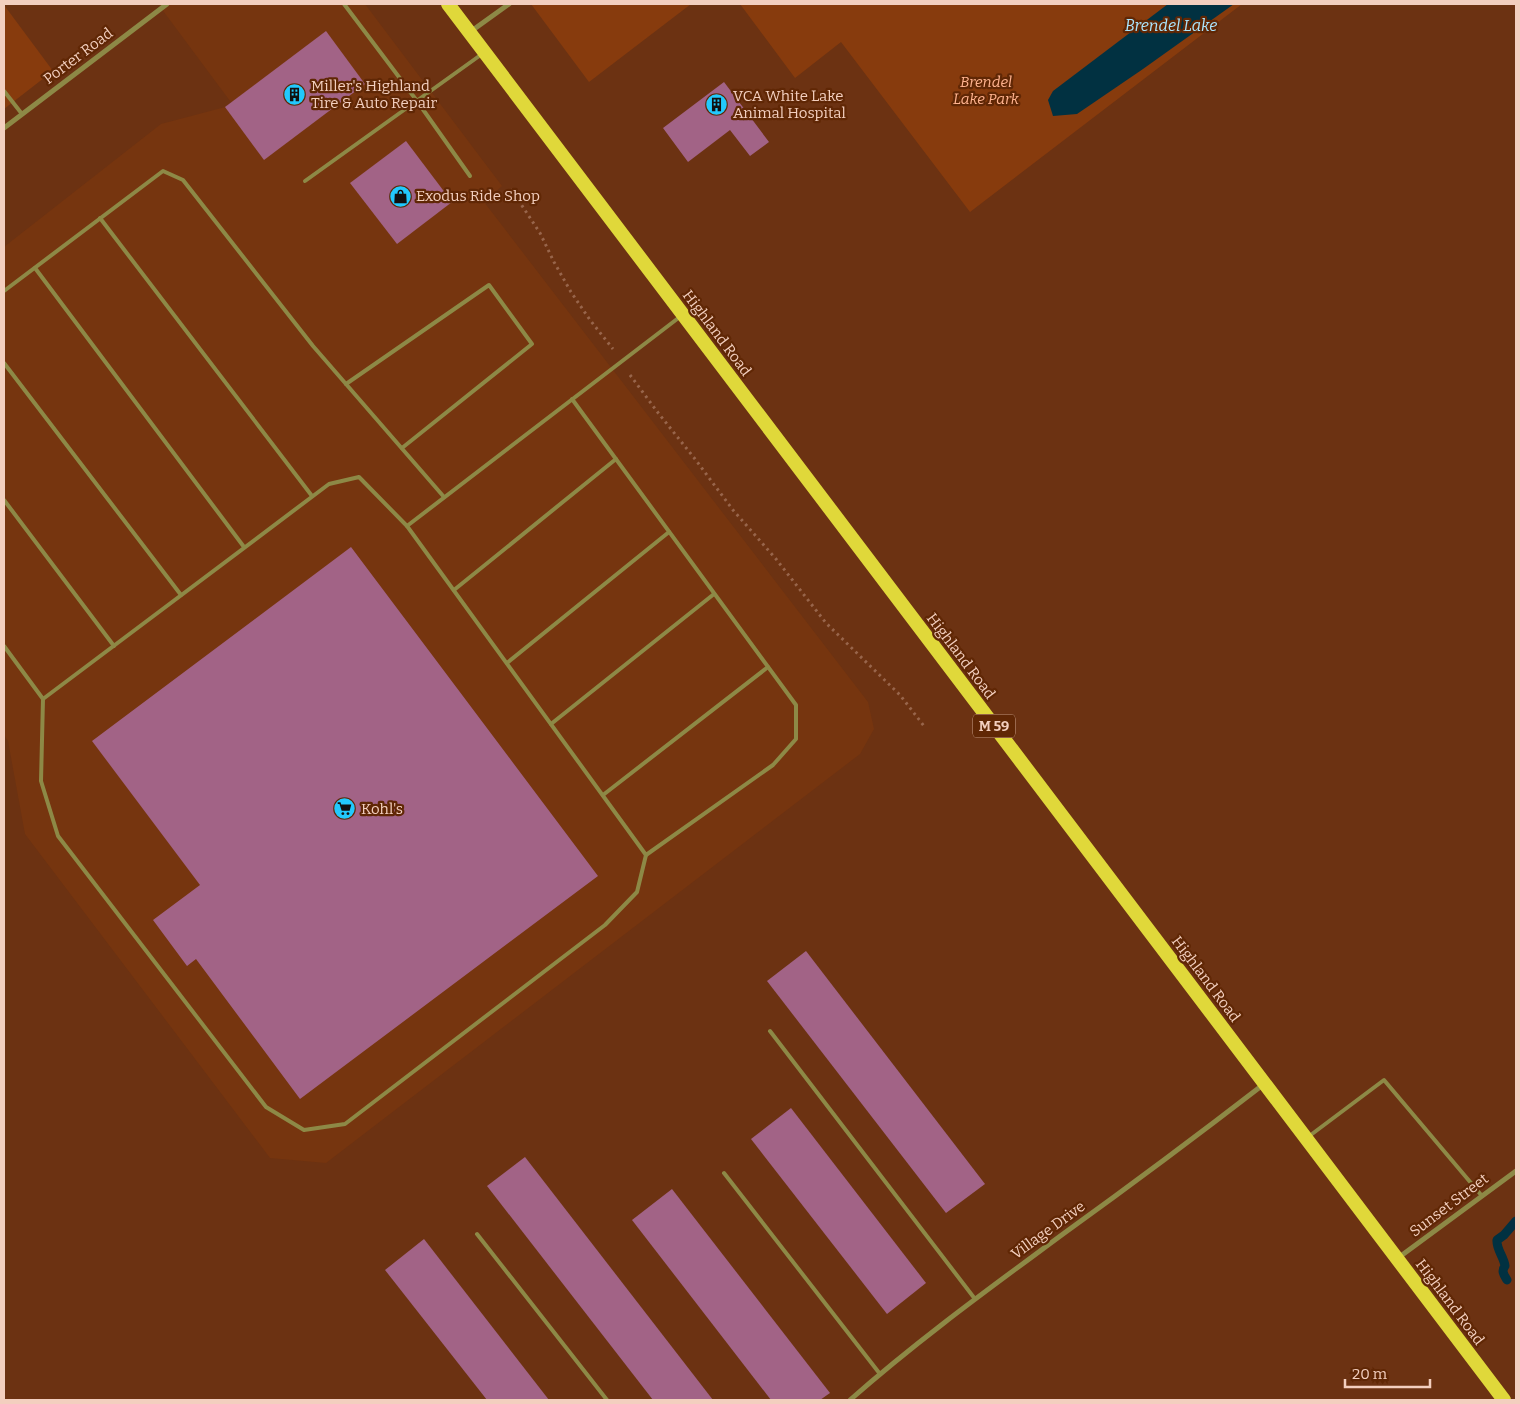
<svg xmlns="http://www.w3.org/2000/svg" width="1520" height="1404" font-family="Bitter,serif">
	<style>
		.built { fill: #76350f }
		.green { fill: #873b0d }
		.water { fill: #013141 }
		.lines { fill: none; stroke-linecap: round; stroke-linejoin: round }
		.stream { stroke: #013141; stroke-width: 9 }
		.building { fill: #a26386 }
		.path { stroke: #98654b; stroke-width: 3; stroke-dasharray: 2.5 4; stroke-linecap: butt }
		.service { stroke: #8d8946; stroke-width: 4 }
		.minor { stroke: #8d8946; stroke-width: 5 }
		.trunk { stroke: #e0d83a; stroke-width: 14 }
		.labels { text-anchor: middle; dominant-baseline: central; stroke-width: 4.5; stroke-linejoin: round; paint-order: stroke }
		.shield { fill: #602705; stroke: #c79d87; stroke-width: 1 }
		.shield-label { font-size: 14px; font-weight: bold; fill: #f3cfbf }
		.street-label { font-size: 15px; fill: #f3cfbf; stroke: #602705 }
		.park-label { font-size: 15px; font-style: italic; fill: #ffb38f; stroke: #602705 }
		.poi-label { font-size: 15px; fill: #f3cfbf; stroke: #602705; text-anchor: start }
		.water-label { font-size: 16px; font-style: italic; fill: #abe5fd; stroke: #602705 }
	</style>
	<rect width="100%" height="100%" fill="#6c3212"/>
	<polygon class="built" points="158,4 365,4 502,186 484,202 868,702 874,729 860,754 326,1163 270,1158 25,834 8,741 4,735 4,247 161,124 233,105"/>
	<g class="green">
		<polygon points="531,4 691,4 589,82"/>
		<polygon points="740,4 1242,4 970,212 841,42 795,78"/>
		<polygon points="4,5 53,71 4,109"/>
	</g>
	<polygon class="water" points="1168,4 1234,4 1143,69 1077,114 1053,116 1048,100 1053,91"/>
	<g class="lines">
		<path class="stream" d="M1507 1280C1504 1275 1501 1271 1505 1266 1504 1257 1496 1249 1497 1240L1504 1235 1516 1221"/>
	</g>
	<g class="building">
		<polygon points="326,31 365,84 264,160 225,107"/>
		<polygon points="724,82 769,142 750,156 730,130 688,162 663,128"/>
		<polygon points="406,141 452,202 397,244 350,183"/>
		<polygon points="351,547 598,876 300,1099 196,959 187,966 153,920 200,885 92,741"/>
		<polygon points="806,951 985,1184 946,1213 767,981"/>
		<polygon points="791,1108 926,1283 887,1314 751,1139"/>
		<polygon points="525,1157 713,1400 653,1400 487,1186"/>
		<polygon points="672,1189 830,1393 820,1400 771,1400 632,1220"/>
		<polygon points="424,1239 549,1400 487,1400 385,1270"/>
	</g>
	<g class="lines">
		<g class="path">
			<polyline points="511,189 540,233 554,262 571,292 590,320 613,349"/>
			<polyline points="630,375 659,414 695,459 733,510 776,559 826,623 900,695 924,726"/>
		</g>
		<g class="service">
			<polyline points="344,4 417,101 470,176"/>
			<polyline points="4,91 22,114"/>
			<polyline points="305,181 482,54"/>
			<polyline points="100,218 312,496"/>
			<polyline points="35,268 244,547"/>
			<polyline points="4,291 163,171 183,180 313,346 444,497"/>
			<polyline points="4,363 181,595"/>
			<polyline points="346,384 489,285 532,344 402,448"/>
			<polyline points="4,500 114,646"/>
			<polyline points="407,526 681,316"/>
			<polyline points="454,590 616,459"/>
			<polyline points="4,646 43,699 41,781 58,836 266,1107 304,1130 345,1124 605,925 637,892 646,855"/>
			<polyline points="507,663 669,532"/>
			<polyline points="43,699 329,484 359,477 407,526 646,855 773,765 796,739 796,705 572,399"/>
			<polyline points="551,724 714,594"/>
			<polyline points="603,795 768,667"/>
			<polyline points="770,1031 975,1299"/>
			<polyline points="1308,1137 1384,1080 1482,1196"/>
			<polyline points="724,1173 880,1374"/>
			<polyline points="477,1234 607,1400"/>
		</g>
		<g class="minor">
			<polyline points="470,32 509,4"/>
			<polyline points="4,128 167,4"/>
			<polyline points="1398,1258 1516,1171"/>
			<path d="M850 1400C918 1340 990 1288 1063 1234 1131 1185 1198 1135 1264 1084"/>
		</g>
		<polyline class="trunk" points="448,4 1504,1400"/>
	</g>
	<defs>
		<symbol id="building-disc" viewBox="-11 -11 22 22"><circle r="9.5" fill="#22c9fd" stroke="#602705"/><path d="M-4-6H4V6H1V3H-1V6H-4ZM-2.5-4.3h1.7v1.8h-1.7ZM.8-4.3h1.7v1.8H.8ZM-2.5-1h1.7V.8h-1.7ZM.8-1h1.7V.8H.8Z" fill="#111"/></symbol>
		<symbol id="shop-disc" viewBox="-11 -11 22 22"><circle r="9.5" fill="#22c9fd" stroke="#602705"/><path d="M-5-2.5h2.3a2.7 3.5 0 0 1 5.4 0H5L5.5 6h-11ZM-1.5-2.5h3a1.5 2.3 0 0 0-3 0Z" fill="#111"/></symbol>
		<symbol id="supermarket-disc" viewBox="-11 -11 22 22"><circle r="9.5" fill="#22c9fd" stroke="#602705"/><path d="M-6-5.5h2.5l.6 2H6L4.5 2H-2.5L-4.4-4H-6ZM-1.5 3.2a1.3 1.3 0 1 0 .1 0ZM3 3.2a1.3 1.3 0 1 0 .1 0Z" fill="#111"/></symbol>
	</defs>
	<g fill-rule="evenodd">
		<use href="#building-disc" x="282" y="82" width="25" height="25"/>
		<use href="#building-disc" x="704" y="92" width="25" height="25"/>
		<use href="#shop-disc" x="388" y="184" width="25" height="25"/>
		<use href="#supermarket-disc" x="332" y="796" width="25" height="25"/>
	</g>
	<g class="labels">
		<rect class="shield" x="973" y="714.5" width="42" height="23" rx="4"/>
		<g class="shield-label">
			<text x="994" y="726">M 59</text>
		</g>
		<g class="street-label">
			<text transform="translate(78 56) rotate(-37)">Porter Road</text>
			<text transform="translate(717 333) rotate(53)">Highland Road</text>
			<text transform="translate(961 656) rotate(53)">Highland Road</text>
			<text transform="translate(1206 979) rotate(53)">Highland Road</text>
			<text transform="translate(1449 1205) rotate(-37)">Sunset Street</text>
			<text transform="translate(1048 1230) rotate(-36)">Village Drive</text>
			<text transform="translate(1450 1302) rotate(53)">Highland Road</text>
		</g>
		<g class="park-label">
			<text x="986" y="82">Brendel<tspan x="986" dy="17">Lake Park</tspan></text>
		</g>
		<g class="poi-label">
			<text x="311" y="86">Miller's Highland<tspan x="311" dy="17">Tire &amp; Auto Repair</tspan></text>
			<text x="733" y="96">VCA White Lake<tspan x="733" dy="17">Animal Hospital</tspan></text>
			<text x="416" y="196">Exodus Ride Shop</text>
			<text x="361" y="809">Kohl's</text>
		</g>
		<g class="water-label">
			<text x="1171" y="25">Brendel Lake</text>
		</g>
	</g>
	<rect width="1520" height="1404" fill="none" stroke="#f3cfbf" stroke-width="10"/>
	<path d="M1345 1379v8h85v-8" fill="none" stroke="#f3cfbf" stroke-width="2.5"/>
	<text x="1352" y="1379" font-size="15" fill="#f3cfbf" stroke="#602705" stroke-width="4" paint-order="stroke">20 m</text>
</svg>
